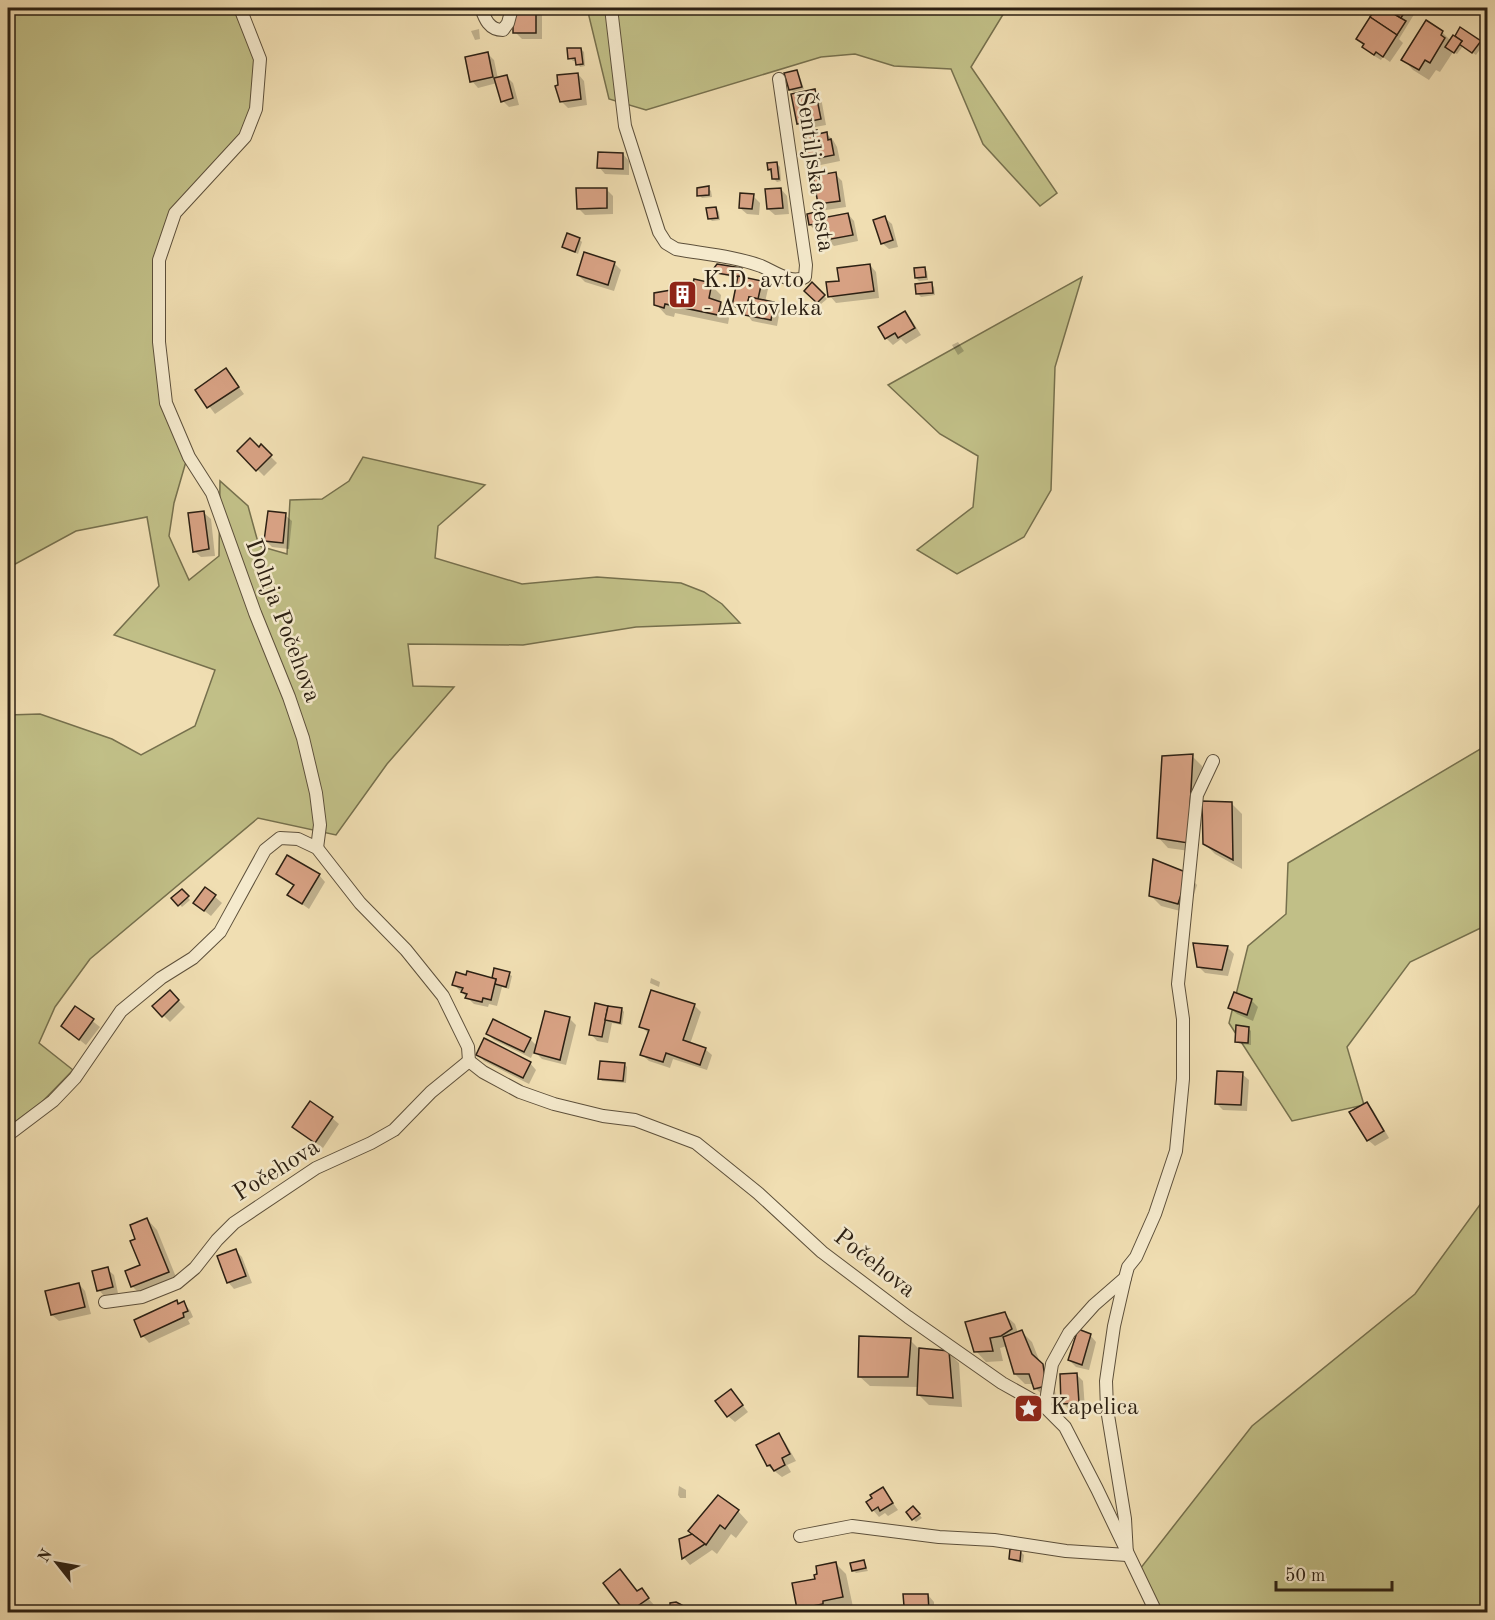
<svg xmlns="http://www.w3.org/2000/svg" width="1495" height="1620" font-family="'Old Standard TT',serif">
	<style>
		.green { fill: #c1bf87; stroke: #76704d; stroke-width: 1.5 }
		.shadow { fill: #0003 }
		.building { fill: #d8a284; stroke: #2c2013; stroke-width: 1.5 }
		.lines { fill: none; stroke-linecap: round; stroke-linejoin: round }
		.minor-casing { stroke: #5d503b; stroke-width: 14 }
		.minor { stroke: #f5eacd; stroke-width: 12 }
		.labels { text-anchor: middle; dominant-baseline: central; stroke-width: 5; stroke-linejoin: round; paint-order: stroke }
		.street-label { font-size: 24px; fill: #2c2013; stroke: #f5eacd }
		.poi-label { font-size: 24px; fill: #2c2013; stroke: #f5eacd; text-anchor: start }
	</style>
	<rect width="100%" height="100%" fill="#f0deb2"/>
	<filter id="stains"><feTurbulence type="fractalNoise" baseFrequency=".00333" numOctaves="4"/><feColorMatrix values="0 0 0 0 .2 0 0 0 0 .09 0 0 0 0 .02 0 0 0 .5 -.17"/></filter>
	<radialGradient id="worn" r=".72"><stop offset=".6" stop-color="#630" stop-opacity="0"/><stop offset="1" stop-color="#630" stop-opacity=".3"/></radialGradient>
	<g class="green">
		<polygon points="8,8 233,8 256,59 253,109 242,135 172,211 155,260 162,404 187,458 174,503 169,536 189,580 219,556 220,481 248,506 259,546 287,554 290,500 322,499 349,481 363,457 485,485 438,526 435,558 522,584 597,577 681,583 704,592 722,604 740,623 636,627 523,645 408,644 413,686 454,687 387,764 336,835 258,818 90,959 55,1007 39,1043 73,1070 42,1102 8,1127 8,715 40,714 112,739 141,755 195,726 215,670 114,635 159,586 147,517 76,531 8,568"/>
		<polygon points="587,8 1007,8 971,67 1057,193 1040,206 983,144 951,69 894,66 855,54 821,57 646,110 609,99"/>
		<polygon points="1082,277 1055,367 1051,490 1024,537 957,574 917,550 973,507 978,456 940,434 888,385"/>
		<polygon points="1487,745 1487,925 1410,962 1347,1047 1364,1105 1292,1121 1229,1023 1248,946 1286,914 1288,863"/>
		<polygon points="1487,1195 1487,1612 1153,1612 1136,1574 1252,1426 1415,1294"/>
	</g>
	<g class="shadow">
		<polygon points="1378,8 1418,8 1399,39 1403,43 1390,62 1383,57 1381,60 1371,54 1358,39"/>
		<polygon points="535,9 542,15 542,39 522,39 515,32"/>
		<polygon points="479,29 480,39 475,40 471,31"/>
		<polygon points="1461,29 1483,45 1476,55 1463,46 1457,54 1453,52 1440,72 1436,70 1429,80 1413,70 1403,59 1442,32 1451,41"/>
		<polygon points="581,49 584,52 585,66 580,67 577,61 573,61 570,58"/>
		<polygon points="487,53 494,60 498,79 506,76 513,83 519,105 509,107 503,101 497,83 478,88 472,81"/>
		<polygon points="797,71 799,74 804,89 793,92 790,89"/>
		<polygon points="578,74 584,81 587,105 568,108 561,101"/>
		<polygon points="814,91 821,98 826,125 805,129 798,123"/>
		<polygon points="817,132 819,135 826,133 833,140 837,147 840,161 816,166 810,159"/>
		<polygon points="623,154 629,161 629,175 605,174 599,167"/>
		<polygon points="777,164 780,167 781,181 777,182 774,179 769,169"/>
		<polygon points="835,174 842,181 846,207 826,210 820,204"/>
		<polygon points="708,188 711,191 712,197 702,198 699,195"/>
		<polygon points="606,189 613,196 613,214 585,215 578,208"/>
		<polygon points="781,189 787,196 789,214 775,215 768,209"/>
		<polygon points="753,196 760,203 759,215 747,214 740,208"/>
		<polygon points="716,209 719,212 720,220 712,221 709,218"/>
		<polygon points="820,213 824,219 848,214 854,221 858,241 834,246 828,240 825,225 813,228 810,225"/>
		<polygon points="885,218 892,224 898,247 889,249 882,243"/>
		<polygon points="579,239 582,242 578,254 564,247"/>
		<polygon points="614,263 621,270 614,291 585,282 578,275"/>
		<polygon points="870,265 876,272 879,298 836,303 830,296"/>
		<polygon points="924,269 927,271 928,280 919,281 916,278"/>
		<polygon points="741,270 744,272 743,279 761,282 768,289 765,302 773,303 780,310 777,326 752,321 746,313 740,312 734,306 739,278 716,274 713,272"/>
		<polygon points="812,284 827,299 821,304 806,290"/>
		<polygon points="931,284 934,287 935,295 921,297 918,294"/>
		<polygon points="711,285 721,295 720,303 730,313 728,324 675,313 674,317 666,315 656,304"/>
		<polygon points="905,313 911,319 921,335 906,344 901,339 893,345 886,338"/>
		<polygon points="958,342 964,351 958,355 952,345"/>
		<polygon points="226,370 244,394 215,414 197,390"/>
		<polygon points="261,447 277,463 264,476 239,451 259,449"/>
		<polygon points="204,513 211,519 215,556 201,557 194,551"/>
		<polygon points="285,515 292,521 289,549 272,547 265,540"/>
		<polygon points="1192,756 1202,766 1197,852 1168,848 1158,837"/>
		<polygon points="1231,803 1242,814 1242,869 1215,854 1204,843"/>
		<polygon points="278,874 319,875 325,882 309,909 289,895 294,886"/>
		<polygon points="1187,874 1197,885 1188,913 1161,906 1151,896"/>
		<polygon points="206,889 222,903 211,916 202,909"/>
		<polygon points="182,891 190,900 182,907 174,898"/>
		<polygon points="1195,944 1228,948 1234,954 1228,976 1205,973 1198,966"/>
		<polygon points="468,973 497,981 494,977 509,974 512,976 509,989 502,987 497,1006 489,1004 488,1007 474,1004 454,985 467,977"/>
		<polygon points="651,978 660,982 659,987 650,983"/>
		<polygon points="170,992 185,1007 170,1022 154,1006"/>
		<polygon points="1235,994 1252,1001 1258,1007 1253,1021 1237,1014 1230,1008"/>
		<polygon points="596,1005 622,1009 624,1012 622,1025 612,1023 608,1043 597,1041 591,1034"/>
		<polygon points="694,1005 701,1012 690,1044 705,1049 712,1055 707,1070 673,1059 670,1068 649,1061 642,1055 649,1034 641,1026"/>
		<polygon points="76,1008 100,1027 86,1045 62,1026"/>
		<polygon points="570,1019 576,1025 566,1065 542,1059 534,1051 531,1058 494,1040 487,1033 530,1039 537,1046"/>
		<polygon points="1248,1028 1251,1031 1251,1045 1240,1044 1237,1041"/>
		<polygon points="478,1054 530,1063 536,1070 529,1084 484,1061"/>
		<polygon points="624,1064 627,1067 626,1083 602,1081 600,1078"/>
		<polygon points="1242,1074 1249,1080 1247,1111 1223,1110 1216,1103"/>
		<polygon points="1366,1104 1373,1110 1389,1138 1375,1146 1368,1140"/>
		<polygon points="332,1118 339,1124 323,1148 294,1127"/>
		<polygon points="147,1219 157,1230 178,1282 143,1297 132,1286 142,1266"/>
		<polygon points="236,1251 242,1257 252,1283 234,1289 228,1282"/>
		<polygon points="107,1269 114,1275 118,1293 105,1297 99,1290"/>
		<polygon points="79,1284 85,1291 91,1314 59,1321 52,1315"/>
		<polygon points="176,1302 179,1305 183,1303 190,1310 193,1317 188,1320 190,1324 149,1343 143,1336 136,1321"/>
		<polygon points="1004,1314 1015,1324 1018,1333 1022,1332 1032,1342 1041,1365 1052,1376 1056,1396 1046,1398 1035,1388 1034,1384 1025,1384 1015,1374 1007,1346 1000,1348 1003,1361 986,1362 976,1351"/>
		<polygon points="1090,1335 1096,1342 1089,1370 1076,1367 1069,1360"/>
		<polygon points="910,1340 920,1350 948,1352 959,1363 962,1407 929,1405 919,1395 919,1387 870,1386 859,1376"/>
		<polygon points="1076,1374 1083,1381 1085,1409 1070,1410 1063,1403"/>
		<polygon points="737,1398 748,1412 735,1422 728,1416"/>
		<polygon points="779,1435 785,1442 796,1461 787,1465 791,1472 782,1477 768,1466"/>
		<polygon points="679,1486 686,1490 686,1498 680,1498 678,1495"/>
		<polygon points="883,1489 898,1510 888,1516 885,1513 879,1517 873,1510"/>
		<polygon points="738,1511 748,1522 736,1538 731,1534 717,1554 712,1550 690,1565 684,1558 681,1540"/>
		<polygon points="916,1511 922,1518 916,1522 908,1512"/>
		<polygon points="1021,1552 1024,1555 1023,1563 1014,1561 1011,1559"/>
		<polygon points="863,1562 868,1571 856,1573 853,1570"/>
		<polygon points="835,1563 846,1574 853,1607 832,1612 803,1612 798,1608 816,1580"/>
		<polygon points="605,1583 638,1593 641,1590 654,1605 644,1612 627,1612"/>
		<polygon points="928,1595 934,1602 934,1608 944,1609 947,1612 936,1612 935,1611 935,1612 912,1612 905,1606"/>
		<polygon points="725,1606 732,1612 715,1612"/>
	</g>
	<g class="building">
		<rect x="513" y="8" width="23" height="25"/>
		<polygon points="1376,8 1384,8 1406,21 1397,35 1370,17"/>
		<polygon points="1384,8 1407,8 1401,18"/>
		<polygon points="1370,17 1397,35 1383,57 1376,52 1374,55 1362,47 1364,44 1356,39"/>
		<polygon points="1426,20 1443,31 1441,35 1445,38 1430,63 1425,60 1419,70 1401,60"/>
		<polygon points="1460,27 1481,41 1472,53 1459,44 1462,41 1455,36"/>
		<polygon points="1453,35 1462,41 1454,53 1445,47"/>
		<polygon points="567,48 581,48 583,64 576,65 575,58 568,59"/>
		<polygon points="488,52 493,77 470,82 465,57"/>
		<polygon points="797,70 802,87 789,90 784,73"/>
		<polygon points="578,73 581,99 560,102 555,86 558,85 557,75"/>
		<polygon points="507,75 513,98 501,102 494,78"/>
		<polygon points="815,89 821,119 797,124 791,94"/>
		<polygon points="817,130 818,134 827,132 828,140 831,139 834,155 808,160 803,136 807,136 806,133"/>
		<polygon points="598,152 623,153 623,169 597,168"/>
		<polygon points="777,162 779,179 772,179 771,169 768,170 767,163"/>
		<polygon points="836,172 840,201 818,204 813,176"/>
		<polygon points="709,186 709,195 697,196 697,188"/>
		<polygon points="576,188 607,188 607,208 577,209"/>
		<polygon points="781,188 783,208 767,209 765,189"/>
		<polygon points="740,193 754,194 752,209 739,208"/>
		<polygon points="716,207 718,218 708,219 706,208"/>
		<polygon points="820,211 823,223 809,225 807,214"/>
		<polygon points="848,213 853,235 826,240 822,218"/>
		<polygon points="885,216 893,240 881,244 873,220"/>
		<polygon points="567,233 580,238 575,252 562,247"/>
		<polygon points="584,252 615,262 608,285 577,275"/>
		<polygon points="717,264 742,268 740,277 711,272"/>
		<polygon points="870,264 874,291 828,297 826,282 839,281 837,268"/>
		<polygon points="925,267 926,277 915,278 914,268"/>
		<polygon points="738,276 762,281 758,299 749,297 747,309 732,306"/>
		<polygon points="694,279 712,283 709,298 721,302 718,315 665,304 664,308 654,305 654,293 677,289 683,290 684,286 692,288"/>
		<polygon points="812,282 825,295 817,303 804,291"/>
		<polygon points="932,282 933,293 916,294 915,284"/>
		<polygon points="749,297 774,302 771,320 744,315"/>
		<polygon points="905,311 915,328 898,338 895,333 885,339 878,327"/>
		<polygon points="226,368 239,387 207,408 195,390"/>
		<polygon points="250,438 259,447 261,444 272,455 256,471 237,451"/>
		<polygon points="204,511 209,549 193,552 188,513"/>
		<polygon points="268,511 286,513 283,543 264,541"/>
		<polygon points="1193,754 1188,843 1157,838 1162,756"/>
		<polygon points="1202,801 1232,802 1233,860 1203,844"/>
		<polygon points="287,855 320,874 302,904 287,895 294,885 276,874"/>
		<polygon points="1153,859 1188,873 1178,904 1149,896"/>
		<polygon points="205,887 216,895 204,911 193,903"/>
		<polygon points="182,889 189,896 178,906 171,898"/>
		<polygon points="1193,943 1228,946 1222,970 1197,967"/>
		<polygon points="494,968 510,972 506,987 495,984 496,979 492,978"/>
		<polygon points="467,971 496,979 491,1000 483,998 482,1002 465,998 467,994 461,992 463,988 452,985 456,972 466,975"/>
		<polygon points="170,990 179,1000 162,1017 152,1006"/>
		<polygon points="651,990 695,1004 683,1040 706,1048 700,1065 666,1053 663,1062 640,1055 649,1030 639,1027"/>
		<polygon points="1234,992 1252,999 1247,1015 1228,1008"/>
		<polygon points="595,1003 608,1006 602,1037 589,1035"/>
		<polygon points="75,1006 94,1019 79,1040 61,1026"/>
		<polygon points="608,1006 622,1008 620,1023 605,1020"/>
		<polygon points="545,1011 570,1017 560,1060 534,1053"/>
		<polygon points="493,1019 531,1038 524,1052 486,1034"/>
		<polygon points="1236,1025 1249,1027 1248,1043 1235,1042"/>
		<polygon points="484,1038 531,1062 523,1078 476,1055"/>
		<polygon points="600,1061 625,1063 623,1081 598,1079"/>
		<polygon points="1217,1071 1243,1072 1241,1105 1215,1104"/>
		<polygon points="310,1101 333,1117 315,1143 292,1127"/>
		<polygon points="1367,1102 1384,1131 1367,1141 1349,1112"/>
		<polygon points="147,1218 169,1272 131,1287 125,1271 140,1265 130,1241 135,1239 130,1225"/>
		<polygon points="236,1249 246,1276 227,1283 217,1256"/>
		<polygon points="108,1267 113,1287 97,1291 92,1271"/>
		<polygon points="79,1283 85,1307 51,1315 45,1291"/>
		<polygon points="177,1300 178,1304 184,1301 188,1311 183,1313 184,1317 141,1337 134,1320"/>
		<polygon points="1005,1312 1012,1329 1001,1336 990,1338 993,1351 974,1352 965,1322"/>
		<polygon points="1078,1329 1091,1334 1082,1365 1068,1360"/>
		<polygon points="1022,1330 1032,1354 1043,1364 1046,1386 1034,1389 1029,1374 1014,1374 1003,1337"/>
		<polygon points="859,1336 911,1338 908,1377 858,1377"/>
		<polygon points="919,1348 949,1351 953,1398 917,1395"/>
		<polygon points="1077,1373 1079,1403 1061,1404 1060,1374"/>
		<polygon points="731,1389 743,1405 727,1417 715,1401"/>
		<polygon points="779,1433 790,1454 782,1458 785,1465 774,1471 770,1465 767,1466 756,1445"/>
		<polygon points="883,1487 893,1503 880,1511 878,1507 872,1511 866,1502 872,1498 870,1495"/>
		<polygon points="718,1495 739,1510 725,1529 720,1525 706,1545 688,1531"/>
		<polygon points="913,1506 920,1514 912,1520 906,1512"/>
		<polygon points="692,1534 705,1544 682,1559 679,1539"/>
		<polygon points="1010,1549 1021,1550 1020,1561 1009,1559"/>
		<polygon points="864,1560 866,1568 852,1571 850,1563"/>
		<polygon points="836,1562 843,1597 823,1601 823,1604 797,1609 792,1583 815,1579 814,1575 817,1574 816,1566"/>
		<polygon points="620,1569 637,1591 642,1588 649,1598 629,1612 625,1612 603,1583"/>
		<polygon points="903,1594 928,1594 929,1611 918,1611 917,1606 904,1606"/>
		<polygon points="676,1602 682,1605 684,1608 686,1607 688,1612 657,1612 670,1607 670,1603"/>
	</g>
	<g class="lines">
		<defs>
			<g id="minor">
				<polyline points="240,8 260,59 256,109 245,137 175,213 159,260 159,342 166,403 189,457 212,493 255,613 289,697 303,738 316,793 320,825 317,848"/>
				<path d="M481 8C485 19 489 30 503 30L508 23 512 8"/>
				<path d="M611 8 625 126 659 232 666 243 676 249C704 254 734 256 761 266 773 271 792 285 805 277L806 265 779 79"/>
				<polyline points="8,1135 53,1101 75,1078 121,1011 161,978 193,958 220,932 265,850 280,838 298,839 317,848 360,903 406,950 443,996 468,1047 469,1061 483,1072 520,1092 554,1104 603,1116 635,1120 696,1143 758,1193 822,1252 908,1317 1002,1383 1045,1407 1065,1427 1097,1489 1156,1612"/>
				<polyline points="105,1302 142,1297 177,1283 195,1268 217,1240 234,1223 316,1168 371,1143 394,1130 431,1092 469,1061"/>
				<polyline points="1045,1407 1052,1364 1069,1333 1094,1305 1125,1278 1128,1267 1136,1257 1155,1214 1176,1151 1183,1079 1183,1019 1178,984 1197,795 1213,761"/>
				<polyline points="800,1536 852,1526 939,1537 994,1540 1066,1551 1127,1555 1125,1519 1107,1409 1106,1381 1114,1326 1125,1278"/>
			</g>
		</defs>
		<use href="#minor" class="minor-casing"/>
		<use href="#minor" class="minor"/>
	</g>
	<defs>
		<symbol id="building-square" viewBox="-11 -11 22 22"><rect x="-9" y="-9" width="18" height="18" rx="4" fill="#8f2418" stroke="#f5eacd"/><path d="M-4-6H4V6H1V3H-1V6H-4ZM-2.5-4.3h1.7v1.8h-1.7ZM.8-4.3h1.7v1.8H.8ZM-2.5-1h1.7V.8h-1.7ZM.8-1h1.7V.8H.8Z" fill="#fff"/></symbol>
		<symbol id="sight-square" viewBox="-11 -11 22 22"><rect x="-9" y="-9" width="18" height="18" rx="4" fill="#8f2418" stroke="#f5eacd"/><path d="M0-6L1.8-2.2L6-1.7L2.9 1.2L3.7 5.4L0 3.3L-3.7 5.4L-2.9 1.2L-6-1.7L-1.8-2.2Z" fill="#fff"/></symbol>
	</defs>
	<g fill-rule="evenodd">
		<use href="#building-square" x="666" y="278" width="33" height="33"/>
		<use href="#sight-square" x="1012" y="1392" width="33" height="33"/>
	</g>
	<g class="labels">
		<g class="street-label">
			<text transform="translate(814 172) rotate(82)">Šentiljska cesta</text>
			<text transform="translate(282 621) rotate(69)">Dolnja Počehova</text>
			<text transform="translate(277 1171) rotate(-32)">Počehova</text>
			<text transform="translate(874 1264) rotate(38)">Počehova</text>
		</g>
		<g class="poi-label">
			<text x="703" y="281">K.D. avto<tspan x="703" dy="28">- Avtovleka</tspan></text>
			<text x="1050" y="1408">Kapelica</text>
		</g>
	</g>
	<rect width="1495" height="1620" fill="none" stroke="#f0deb2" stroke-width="30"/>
	<rect x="9" y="9" width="1477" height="1602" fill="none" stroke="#2c2013" stroke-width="3"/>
	<rect x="15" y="15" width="1465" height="1590" fill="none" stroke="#2c2013" stroke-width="1.5"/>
	<g transform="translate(57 1563) rotate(301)" stroke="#f5eacd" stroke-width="4.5" paint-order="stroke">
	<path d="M0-4.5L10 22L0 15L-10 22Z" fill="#2c2013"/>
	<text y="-9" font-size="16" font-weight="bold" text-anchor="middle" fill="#2c2013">N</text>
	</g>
	<path d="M1276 1581v9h116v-9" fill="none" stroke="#2c2013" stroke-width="3"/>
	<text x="1285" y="1581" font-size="18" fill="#2c2013" stroke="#f5eacd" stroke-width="4.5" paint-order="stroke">50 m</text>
	<rect width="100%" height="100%" filter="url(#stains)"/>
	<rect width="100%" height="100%" fill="url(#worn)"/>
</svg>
